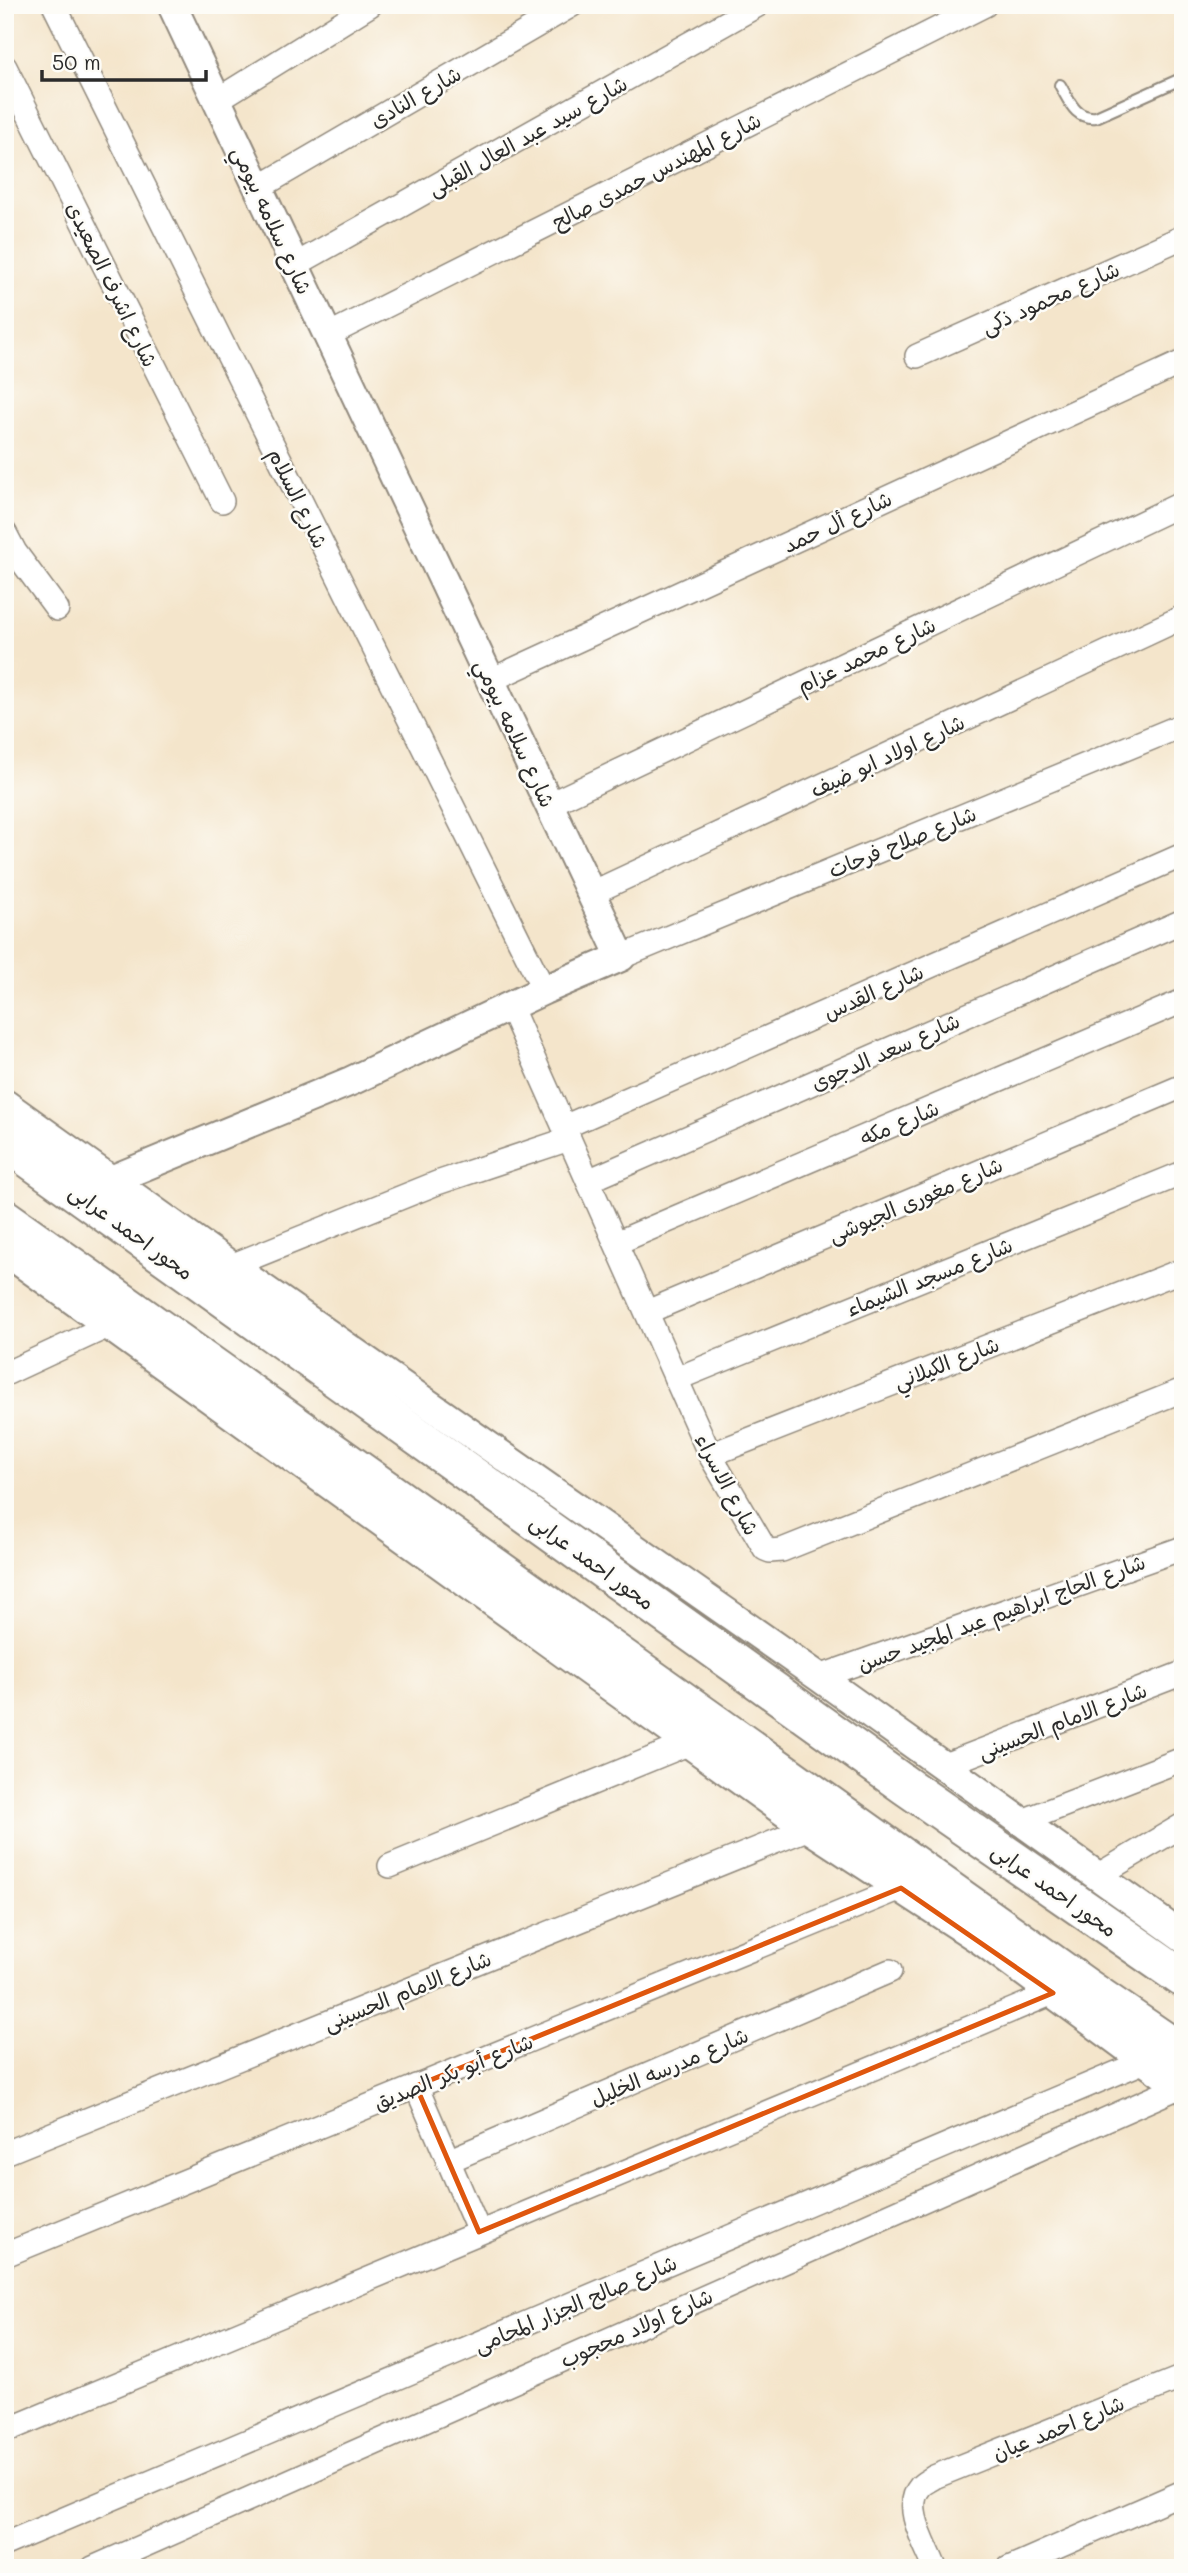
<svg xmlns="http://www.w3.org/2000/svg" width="1188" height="2573" font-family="Mali,'Playpen Sans Arabic',sans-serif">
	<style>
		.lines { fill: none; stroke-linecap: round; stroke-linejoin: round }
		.service-casing { stroke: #90887b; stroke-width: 14 }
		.minor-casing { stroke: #90887b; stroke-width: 26 }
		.tertiary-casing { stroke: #90887b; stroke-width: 32 }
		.motorway-casing { stroke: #90887b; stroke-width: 42 }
		.service { stroke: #fff; stroke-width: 10 }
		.minor { stroke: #fff; stroke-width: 23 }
		.tertiary { stroke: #fff; stroke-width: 28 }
		.motorway { stroke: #fff; stroke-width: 38 }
		.marked { fill: none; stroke: #df570e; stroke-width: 5; stroke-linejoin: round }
		.labels { text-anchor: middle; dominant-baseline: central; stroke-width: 5; stroke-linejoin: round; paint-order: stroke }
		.street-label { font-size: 21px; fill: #2b2b2b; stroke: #fdfcf7 }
	</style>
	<rect width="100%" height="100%" fill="#fdfcf7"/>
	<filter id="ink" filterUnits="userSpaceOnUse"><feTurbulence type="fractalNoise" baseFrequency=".0143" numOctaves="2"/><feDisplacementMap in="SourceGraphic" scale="14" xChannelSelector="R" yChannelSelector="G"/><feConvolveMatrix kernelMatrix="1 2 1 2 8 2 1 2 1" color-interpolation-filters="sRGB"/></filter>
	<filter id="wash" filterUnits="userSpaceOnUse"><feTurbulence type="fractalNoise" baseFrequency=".00686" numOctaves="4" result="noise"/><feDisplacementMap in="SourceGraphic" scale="28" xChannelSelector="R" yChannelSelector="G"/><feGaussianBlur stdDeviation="1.57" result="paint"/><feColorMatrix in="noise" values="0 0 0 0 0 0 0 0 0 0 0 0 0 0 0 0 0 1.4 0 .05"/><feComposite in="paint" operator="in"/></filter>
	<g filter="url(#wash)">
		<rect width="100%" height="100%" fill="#f4e5cb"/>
	</g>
	<g filter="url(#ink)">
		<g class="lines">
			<defs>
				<path id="service" d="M1060 85C1070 102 1075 119 1096 117L1183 78"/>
				<g id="minor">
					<polyline points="54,5 544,990"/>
					<polyline points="5,67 222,501"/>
					<polyline points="217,100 370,5"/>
					<polyline points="258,188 572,5"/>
					<polyline points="295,265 758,5"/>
					<polyline points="328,335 985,5"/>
					<polyline points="917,356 1183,237"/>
					<polyline points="5,533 15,552 57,609"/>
					<polyline points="491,680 1183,362"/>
					<polyline points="550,804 1183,503"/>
					<polyline points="592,893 1183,617"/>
					<polyline points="621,957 1183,725"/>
					<polyline points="510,1006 710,1455 765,1549 770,1551 782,1550 1183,1390"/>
					<polyline points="564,1127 1183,855"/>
					<polyline points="588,1181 1183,921"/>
					<polyline points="616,1243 1183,1001"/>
					<polyline points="231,1266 437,1183 569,1139"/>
					<polyline points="647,1312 1183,1086"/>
					<polyline points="5,1374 108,1326"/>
					<polyline points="676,1379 1183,1173"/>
					<polyline points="710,1455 1183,1270"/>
					<polyline points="819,1677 1183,1548"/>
					<polyline points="942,1766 1183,1673"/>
					<polyline points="1020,1822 1183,1759"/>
					<polyline points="390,1866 690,1743"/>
					<polyline points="1097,1876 1183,1825"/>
					<polyline points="416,2086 479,2232"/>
					<polyline points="5,2153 809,1828"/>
					<polyline points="448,2161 890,1971"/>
					<polyline points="5,2255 901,1888"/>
					<polyline points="5,2431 1053,1993"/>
					<polyline points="5,2544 1145,2061"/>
					<polyline points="93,2568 1179,2087"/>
					<path d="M935 2568C927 2546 902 2508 920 2487 923 2483 930 2480 934 2477L1183 2377"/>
					<polyline points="1009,2568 1183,2492"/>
				</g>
				<g id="tertiary">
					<polyline points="5,1104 231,1266 819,1677 1183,1937"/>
					<polyline points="111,1180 351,1081 544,990 621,957 172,5"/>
					<polyline points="5,1251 787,1814 982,1941 1183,2089"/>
				</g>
				<g id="motorway">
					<polyline points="5,1141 906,1786 1183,1978"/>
					<polyline points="5,1219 1085,1987 1183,2054"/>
				</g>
			</defs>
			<use href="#service" class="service-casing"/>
			<use href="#minor" class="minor-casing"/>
			<use href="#tertiary" class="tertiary-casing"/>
			<use href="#motorway" class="motorway-casing"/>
			<use href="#service" class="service"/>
			<use href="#minor" class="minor"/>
			<use href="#tertiary" class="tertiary"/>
			<use href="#motorway" class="motorway"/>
		</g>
	</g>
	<path class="marked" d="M901 1888 1053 1993 479 2232 416 2086Z"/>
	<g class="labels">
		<g class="street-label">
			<text transform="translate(415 96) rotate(-30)">شارع النادى</text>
			<text transform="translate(527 135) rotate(-29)">شارع سيد عبد العال القبلى</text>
			<text transform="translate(656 170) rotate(-27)">شارع المهندس حمدى صالح</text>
			<text transform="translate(273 220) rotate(65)">شارع سلامه بيومي</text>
			<text transform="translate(113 284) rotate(64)">شارع اشرف الصعيدى</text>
			<text transform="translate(1050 297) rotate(-24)">شارع محمود ذكى</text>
			<text transform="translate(299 498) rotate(64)">شارع السلام</text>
			<text transform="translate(837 521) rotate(-25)">شارع أل حمد</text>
			<text transform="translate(866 654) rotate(-25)">شارع محمد عزام</text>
			<text transform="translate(516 733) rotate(65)">شارع سلامه بيومي</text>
			<text transform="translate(887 755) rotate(-25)">شارع اولاد ابو ضيف</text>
			<text transform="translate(902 841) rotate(-22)">شارع صلاح فرحات</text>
			<text transform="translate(873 991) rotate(-24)">شارع القدس</text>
			<text transform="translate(885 1051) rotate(-24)">شارع سعد الدجوى</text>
			<text transform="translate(899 1122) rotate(-23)">شارع مكه</text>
			<text transform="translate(915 1199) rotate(-23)">شارع مغورى الجيوشى</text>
			<text transform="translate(132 1231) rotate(36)">محور احمد عرابى</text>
			<text transform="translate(929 1276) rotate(-22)">شارع مسجد الشيماء</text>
			<text transform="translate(946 1362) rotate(-21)">شارع الكيلاني</text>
			<text transform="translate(728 1484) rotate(62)">شارع الاسراء</text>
			<text transform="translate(593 1561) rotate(36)">محور احمد عرابى</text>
			<text transform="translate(1001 1612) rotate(-20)">شارع الحاج ابراهيم عبد المجيد حسن</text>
			<text transform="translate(1062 1720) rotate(-21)">شارع الامام الحسينى</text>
			<text transform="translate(1055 1889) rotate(35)">محور احمد عرابى</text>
			<text transform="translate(407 1990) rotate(-22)">شارع الامام الحسينى</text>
			<text transform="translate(669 2066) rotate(-23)">شارع مدرسه الخليل</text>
			<text transform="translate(453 2071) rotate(-22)">شارع أبو بكر الصديق</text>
			<text transform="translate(575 2303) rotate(-23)">شارع صالح الجزار المحامى</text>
			<text transform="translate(636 2327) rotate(-24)">شارع اولاد محجوب</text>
			<text transform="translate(1058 2427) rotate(-22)">شارع احمد عيان</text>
		</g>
	</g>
	<rect width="1188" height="2573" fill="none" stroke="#fdfcf7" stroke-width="28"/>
	<path d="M42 70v10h164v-10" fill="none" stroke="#2b2b2b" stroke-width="3.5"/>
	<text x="52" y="70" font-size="21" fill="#2b2b2b" stroke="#fdfcf7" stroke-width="5" paint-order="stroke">50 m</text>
</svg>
